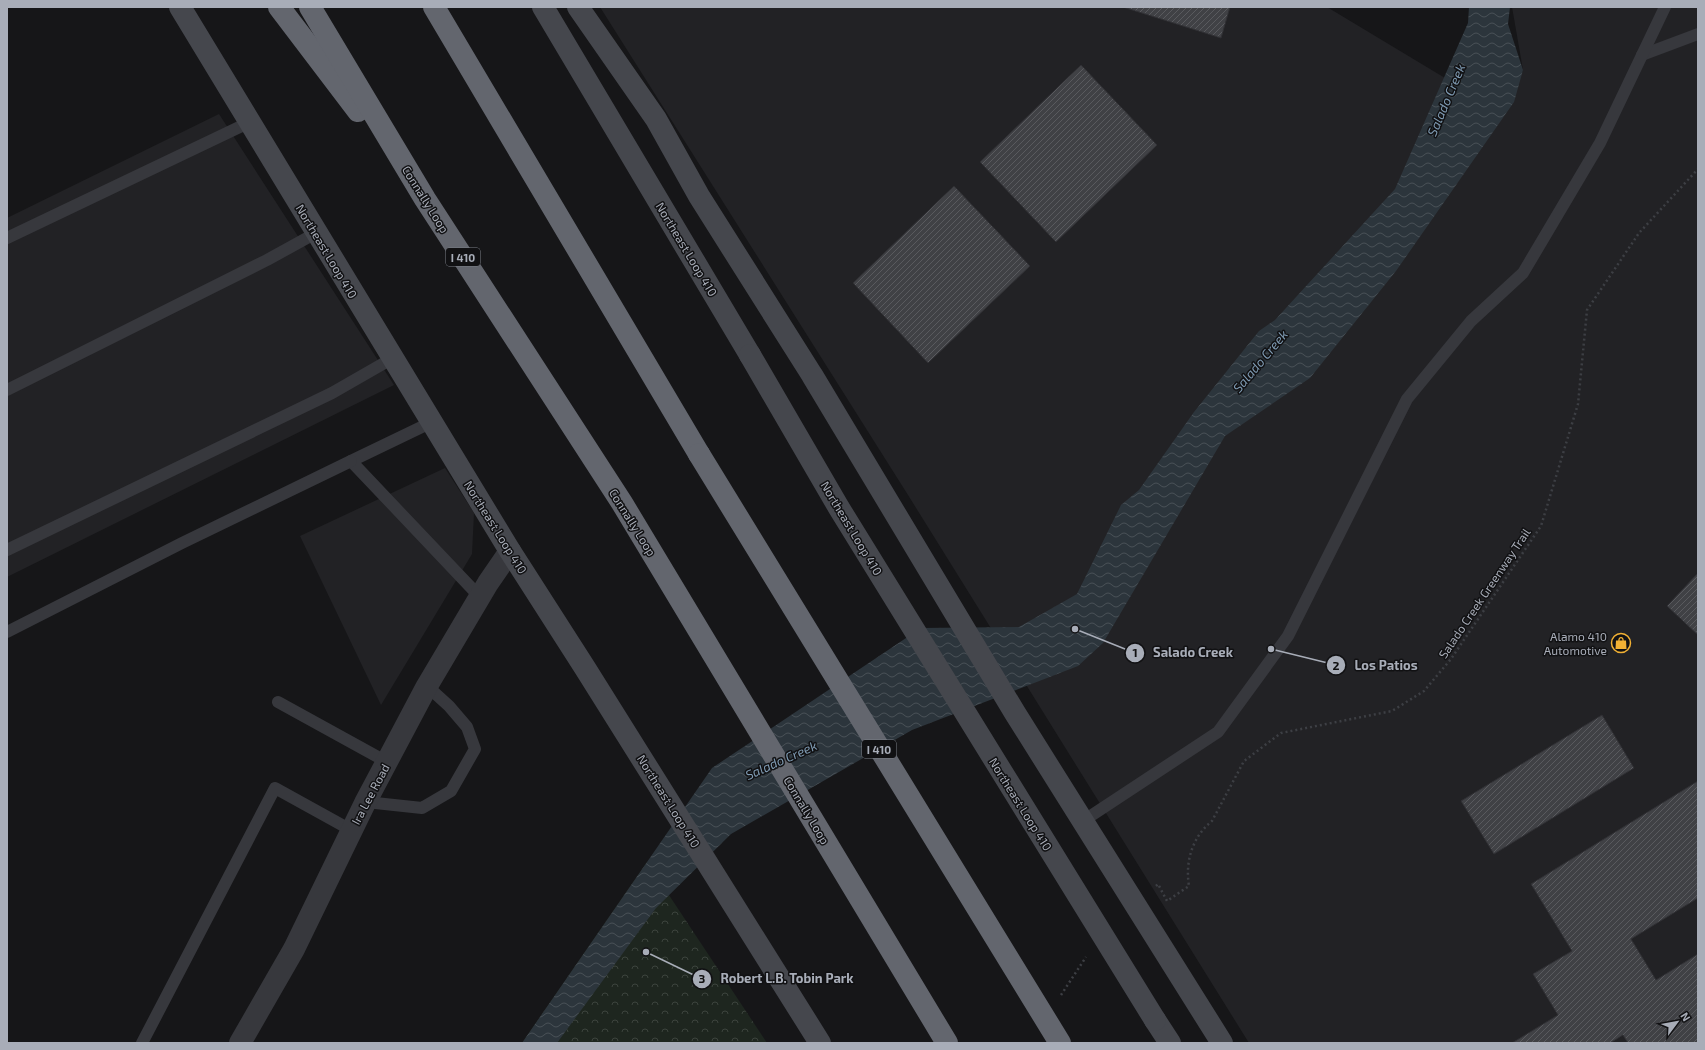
<svg xmlns="http://www.w3.org/2000/svg" width="1705" height="1050" font-family="'Exo 2',sans-serif">
	<style>
		.built { fill: #222225 }
		.park { fill: url(#park-crowns) }
		.water { fill: url(#water-waves) }
		.building { fill: url(#building-hatch); stroke: #303034 }
		.lines { fill: none; stroke-linecap: round; stroke-linejoin: round }
		.path { stroke: #3d3f44; stroke-width: 2.5; stroke-dasharray: 2 3; stroke-linecap: butt }
		.service { stroke: #37383d; stroke-width: 12 }
		.minor { stroke: #37383d; stroke-width: 22 }
		.secondary { stroke: #45474d; stroke-width: 22 }
		.motorway { stroke: #63666e; stroke-width: 22 }
		.secondary-bridge { stroke: #45474d; stroke-width: 22 }
		.motorway-bridge { stroke: #63666e; stroke-width: 22 }
		.labels { text-anchor: middle; dominant-baseline: central; stroke-width: 3; stroke-linejoin: round; paint-order: stroke }
		.shield { fill: #111113; stroke: #7b7e86; stroke-width: 1 }
		.shield-label { font-size: 11px; font-weight: bold; fill: #a8adb8 }
		.street-label { font-size: 12px; fill: #a8adb8; stroke: #111113 }
		.poi-label { font-size: 12px; fill: #a8adb8; stroke: #111113; text-anchor: end }
		.water-label { font-size: 13px; font-style: italic; fill: #7f9bb3; stroke: #111113 }
		.leader { fill: none; stroke: #a8adb8; stroke-width: 1.5 }
		.callout-dot { fill: #a8adb8; stroke: #111113; stroke-width: 1.5 }
		.mark-label { font-size: 12px; text-anchor: middle; font-weight: bold; fill: #111 }
		.callout-label { font-size: 13px; text-anchor: middle; font-weight: bold; fill: #a8adb8; stroke: #111113; stroke-width: 3; stroke-linejoin: round; paint-order: stroke }
	</style>
	<defs>
		<pattern id="park-crowns" width="20" height="18" patternUnits="userSpaceOnUse"><rect width="20" height="18" fill="#1e261f"/><path d="M2 6a3 3 0 1 1 6 0M12 15a3 3 0 1 1 6 0" fill="none" stroke="#3c433d"/></pattern>
		<pattern id="water-waves" width="16" height="10" patternUnits="userSpaceOnUse"><rect width="16" height="10" fill="#2c353c"/><path d="M0 5q4-4 8 0t8 0" fill="none" stroke="#485056"/></pattern>
		<pattern id="building-hatch" width="6" height="6" patternUnits="userSpaceOnUse"><rect width="6" height="6" fill="#404145"/><path d="M-1 1l2-2M0 6l6-6M5 7l2-2" fill="none" stroke="#595a5e"/></pattern>
	</defs>
	<rect width="100%" height="100%" fill="#161618"/>
	<g class="built">
		<polygon points="600,7 1327,7 1445,78 1504,116 1523,70 1512,7 1698,7 1698,1043 1249,1043 908,495"/>
		<polygon points="219,114 394,385 7,577 7,218"/>
		<polygon points="445,468 474,513 472,554 381,705 300,536"/>
	</g>
	<polygon class="park" points="647,862 767,1043 522,1043"/>
	<polygon class="water" points="1469,7 1510,7 1508,24 1523,70 1514,102 1396,271 1310,378 1225,436 1103,643 1078,666 912,730 731,834 656,908 557,1043 522,1043 712,768 921,628 1019,627 1077,594 1121,505 1139,490 1194,412 1259,331 1275,320 1395,189 1468,23"/>
	<g class="building">
		<polygon points="1123,7 1230,7 1221,38"/>
		<polygon points="1081,65 1157,145 1056,242 980,162"/>
		<polygon points="954,186 1030,266 928,363 853,283"/>
		<polygon points="1698,573 1698,635 1667,606"/>
		<polygon points="1602,715 1634,768 1494,854 1461,801"/>
		<polygon points="1698,781 1698,898 1631,939 1656,980 1698,954 1698,1043 1628,1043 1623,1035 1610,1043 1512,1043 1558,1015 1533,974 1572,951 1531,884"/>
	</g>
	<g class="lines">
		<g class="path">
			<path d="M1156 886 1158 884 1167 901 1189 886C1185 862 1192 837 1212 821L1244 761 1281 733 1392 711 1424 691 1451 659 1541 526 1578 404 1587 310 1639 233 1698 169"/>
			<polyline points="1061,995 1086,957"/>
		</g>
		<g class="service">
			<polyline points="1642,55 1698,34"/>
			<polyline points="7,238 250,122"/>
			<polyline points="7,390 267,260 316,233"/>
			<polyline points="432,422 351,461 479,596"/>
			<polyline points="7,550 332,393 393,358"/>
			<polyline points="7,632 182,543 351,461"/>
			<polyline points="278,702 387,762"/>
			<polyline points="366,802 422,808 451,791 475,749 467,727 449,706 427,686"/>
			<polyline points="1083,821 1218,732 1288,636 1407,399 1471,321 1523,273 1600,143 1665,7"/>
			<polyline points="142,1043 275,788 351,830"/>
		</g>
		<polyline class="minor" points="240,1043 294,949 365,803 427,686 488,583 510,551"/>
		<g class="secondary">
			<polyline points="180,7 510,551 585,668 820,1043"/>
			<polyline points="543,7 750,355"/>
			<polyline points="578,7 656,119 699,196 812,375 1015,713 1222,1043"/>
			<polyline points="1155,1020 1170,1043"/>
		</g>
		<g class="motorway">
			<polyline points="279,7 358,111"/>
			<polyline points="310,7 425,199 622,503 947,1043"/>
			<polyline points="434,7 699,454"/>
		</g>
		<polyline class="secondary-bridge" points="750,355 839,508 1155,1020"/>
		<polyline class="motorway-bridge" points="699,454 1060,1043"/>
	</g>
	<defs>
		<symbol id="shop-ring" viewBox="-11 -11 22 22"><circle r="9.5" fill="#111113" stroke="#f2b134" stroke-width="1.5"/><path d="M-5-2.5h2.3a2.7 3.5 0 0 1 5.4 0H5L5.5 6h-11ZM-1.5-2.5h3a1.5 2.3 0 0 0-3 0Z" fill="#f2b134"/></symbol>
	</defs>
	<g fill-rule="evenodd">
		<use href="#shop-ring" x="1610" y="632" width="22" height="22"/>
	</g>
	<g class="labels">
		<g class="shield">
			<rect x="446" y="248" width="34" height="18" rx="3"/>
			<rect x="862" y="740" width="34" height="18" rx="3"/>
		</g>
		<g class="shield-label">
			<text x="463" y="257">I 410</text>
			<text x="879" y="749">I 410</text>
		</g>
		<g class="street-label">
			<text transform="translate(426 199) rotate(58)">Connally Loop</text>
			<text transform="translate(687 249) rotate(59)">Northeast Loop 410</text>
			<text transform="translate(327 251) rotate(59)">Northeast Loop 410</text>
			<text transform="translate(633 522) rotate(58)">Connally Loop</text>
			<text transform="translate(496 527) rotate(58)">Northeast Loop 410</text>
			<text transform="translate(852 528) rotate(59)">Northeast Loop 410</text>
			<text transform="translate(1484 593) rotate(-56)">Salado Creek Greenway Trail</text>
			<text transform="translate(370 794) rotate(-62)">Ira Lee Road</text>
			<text transform="translate(669 801) rotate(58)">Northeast Loop 410</text>
			<text transform="translate(1021 804) rotate(58)">Northeast Loop 410</text>
			<text transform="translate(807 810) rotate(59)">Connally Loop</text>
		</g>
		<g class="poi-label">
			<text x="1607" y="636">Alamo 410<tspan x="1607" dy="14">Automotive</tspan></text>
		</g>
		<g class="water-label">
			<text transform="translate(1446 100) rotate(-67)">Salado Creek</text>
			<text transform="translate(1260 361) rotate(-50)">Salado Creek</text>
			<text transform="translate(781 760) rotate(-24)">Salado Creek</text>
		</g>
	</g>
	<path class="leader" d="M1075 629L1135 653M1271 649L1336 665M646 952L702 979"/>
	<g class="callout-dot">
		<circle cx="1075" cy="629" r="4"/>
		<circle cx="1271" cy="649" r="4"/>
		<circle cx="646" cy="952" r="4"/>
		<circle cx="1135" cy="653" r="10"/>
		<circle cx="1336" cy="665" r="10"/>
		<circle cx="702" cy="979" r="10"/>
	</g>
	<g class="mark-label">
		<text x="1135" y="657">1</text>
		<text x="1336" y="670">2</text>
		<text x="702" y="983">3</text>
	</g>
	<g class="callout-label">
		<text x="1193" y="657">Salado Creek</text>
		<text x="1386" y="670">Los Patios</text>
		<text x="787" y="983">Robert L.B. Tobin Park</text>
	</g>
	<rect width="1705" height="1050" fill="none" stroke="#a8adb8" stroke-width="16"/>
	<g transform="translate(1677 1022) rotate(58)" stroke="#111113" stroke-width="3" paint-order="stroke">
	<path d="M0-3L7 15L0 10L-7 15Z" fill="#a8adb8"/>
	<text y="-6" font-size="11" font-weight="bold" text-anchor="middle" fill="#a8adb8">N</text>
	</g>
</svg>
